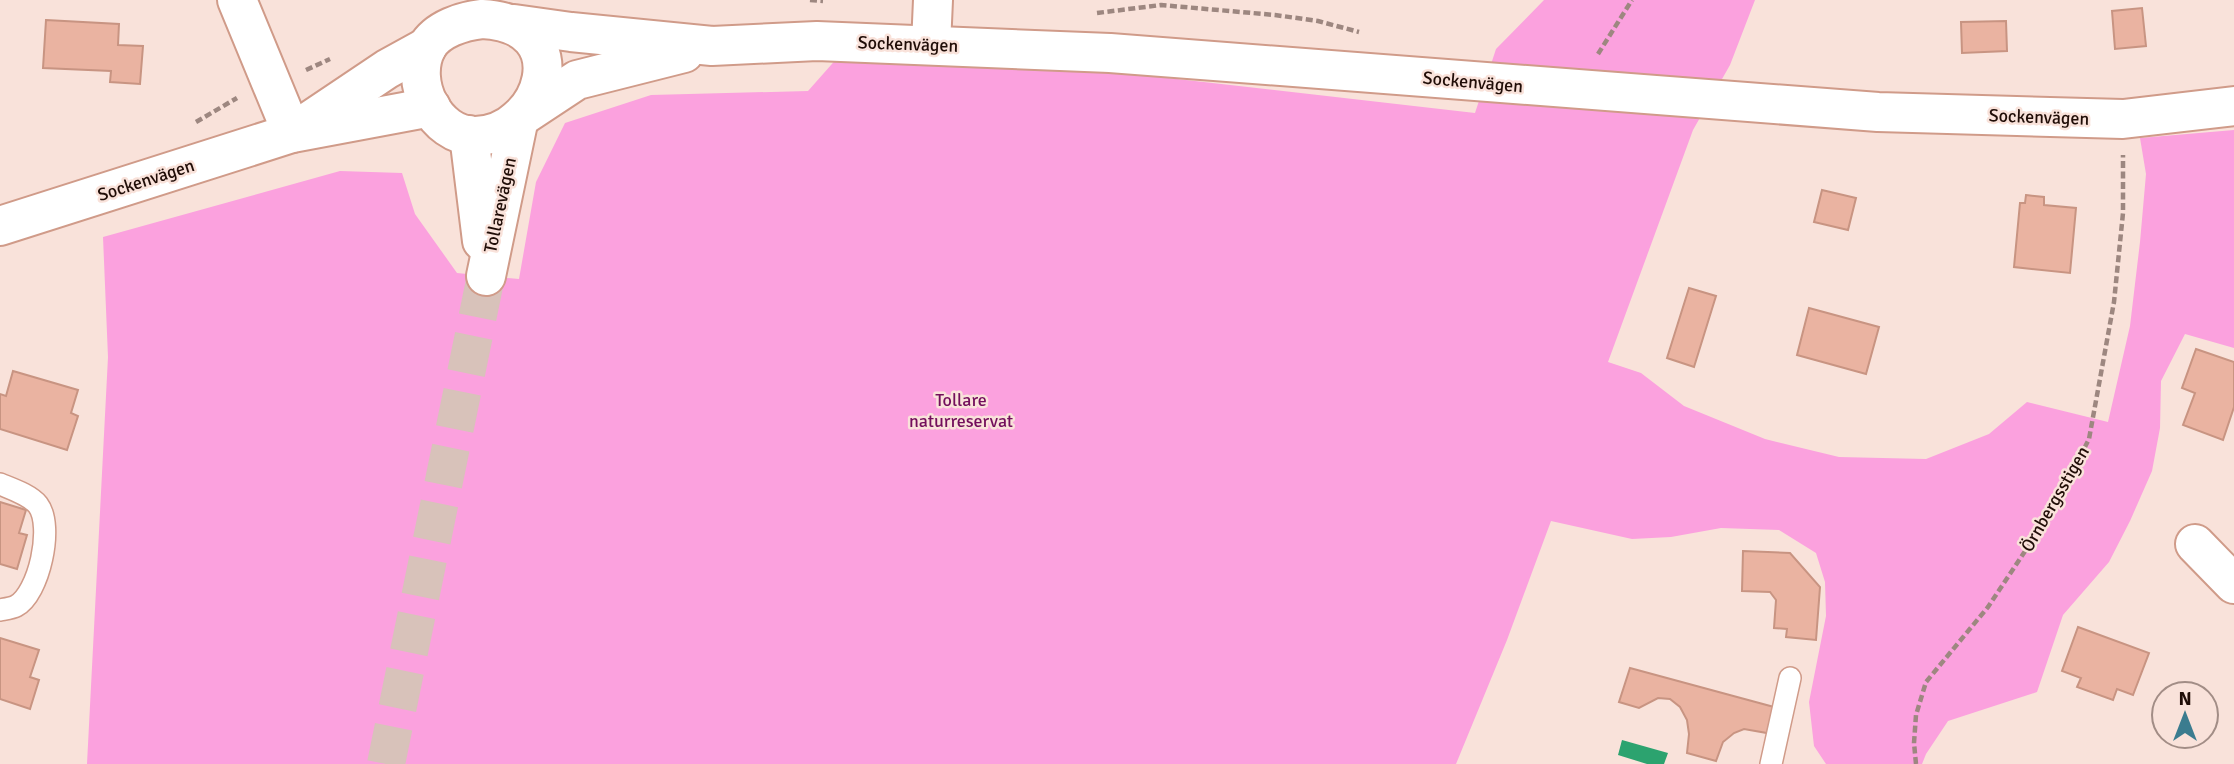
<svg xmlns="http://www.w3.org/2000/svg" width="2234" height="764" font-family="Signika,sans-serif">
	<style>
		.green { fill: #fba1de }
		.water { fill: #2ca36f }
		.building { fill: #eab3a1; stroke: #c89482; stroke-width: 2 }
		.lines { fill: none; stroke-linecap: round; stroke-linejoin: round }
		.street-tunnel { stroke: #d8c2ba; stroke-width: 38; stroke-dasharray: 38 19; stroke-linecap: butt }
		.lane-casing { stroke: #d09b89; stroke-width: 24 }
		.street-casing { stroke: #d09b89; stroke-width: 42 }
		.secondary-casing { stroke: #d09b89; stroke-width: 42 }
		.path { stroke: #9d8780; stroke-width: 4.5; stroke-dasharray: 7 3.5; stroke-linecap: butt }
		.lane { stroke: #fff; stroke-width: 21 }
		.street { stroke: #fff; stroke-width: 38 }
		.secondary { stroke: #fff; stroke-width: 38 }
		.labels { text-anchor: middle; dominant-baseline: central; stroke-width: 5; stroke-linejoin: round; paint-order: stroke }
		.street-label { font-size: 18px; fill: #200d07; stroke: #f9e2da }
		.park-label { font-size: 18px; fill: #730e5c; stroke: #f9e2da }
	</style>
	<rect width="100%" height="100%" fill="#f9e2da"/>
	<polygon class="green" points="1544,0 1755,0 1730,65 1693,130 1608,362 1641,373 1684,406 1765,439 1839,457 1926,459 1989,434 2027,402 2108,422 2130,326 2140,242 2146,174 2140,138 2234,130 2234,348 2185,334 2161,381 2160,428 2152,471 2130,521 2109,562 2063,615 2037,692 1948,721 1926,754 1922,764 1826,764 1814,746 1809,702 1826,616 1825,582 1816,553 1779,530 1721,528 1671,537 1632,539 1551,521 1507,640 1456,764 87,764 108,357 103,237 340,171 402,173 415,214 457,273 519,279 536,182 565,123 651,95 808,91 839,56 984,57 1475,113 1496,49"/>
	<polygon class="water" points="1622,740 1668,753 1664,764 1647,764 1618,755"/>
	<g class="building">
		<polygon points="2142,8 2146,46 2115,49 2112,11"/>
		<polygon points="46,20 119,24 118,45 143,46 140,84 110,82 111,71 43,68"/>
		<polygon points="2006,21 2007,51 1962,53 1961,22"/>
		<polygon points="1822,190 1856,198 1848,230 1814,222"/>
		<polygon points="2026,195 2044,197 2044,205 2076,208 2070,273 2014,267 2020,203 2025,203"/>
		<polygon points="1689,288 1716,296 1694,367 1667,358"/>
		<polygon points="1809,308 1879,327 1866,374 1797,355"/>
		<polygon points="2196,349 2234,362 2234,407 2223,440 2183,425 2195,393 2182,388"/>
		<polygon points="13,371 78,390 71,413 78,416 67,450 0,429 0,394 6,396"/>
		<polygon points="0,502 26,510 19,533 27,535 17,569 0,564"/>
		<polygon points="1743,551 1790,553 1820,587 1816,640 1786,637 1787,629 1774,628 1776,600 1770,592 1742,591"/>
		<polygon points="2078,627 2149,653 2133,695 2117,689 2113,700 2077,687 2081,678 2062,671"/>
		<polygon points="0,638 39,650 30,677 39,680 30,709 0,699"/>
		<polygon points="1630,668 1774,707 1767,733 1744,729 1734,733 1723,742 1716,761 1687,753 1689,734 1687,720 1680,707 1670,699 1658,698 1639,708 1619,702"/>
	</g>
	<g class="lines">
		<polyline class="street-tunnel" points="386,764 486,276"/>
		<defs>
			<g id="lane">
				<path d="M0 484C12 489 30 495 38 505 54 526 39 594 16 606 12 608 5 609 0 610"/>
				<polyline points="1771,764 1790,678"/>
			</g>
			<g id="street">
				<polyline points="237,0 292,133"/>
				<polyline points="931,45 933,0"/>
				<polyline points="469,135 482,241"/>
				<polyline points="486,276 519,118"/>
				<polyline points="2195,544 2234,584"/>
			</g>
			<g id="secondary">
				<path d="M482 19C581 24 544 135 475 136 435 136 408 82 427 47 437 29 463 21 482 19Z"/>
				<polyline points="514,24 571,32 712,46 817,41 1110,53 1878,112 2123,119 2234,106"/>
				<polyline points="524,115 577,80 684,53"/>
				<polyline points="308,122 387,69 427,47"/>
				<polyline points="0,226 292,133 431,107"/>
			</g>
		</defs>
		<use href="#lane" class="lane-casing"/>
		<use href="#street" class="street-casing"/>
		<use href="#secondary" class="secondary-casing"/>
		<g class="path">
			<polyline points="810,0 823,1"/>
			<polyline points="1097,13 1161,5 1275,15 1318,21 1359,32"/>
			<polyline points="1598,54 1632,0"/>
			<polyline points="306,70 330,59"/>
			<polyline points="196,122 237,98"/>
			<polyline points="1916,764 1914,743 1916,715 1926,682 1988,607 2053,509 2089,439 2114,302 2123,213 2123,155"/>
		</g>
		<use href="#lane" class="lane"/>
		<use href="#street" class="street"/>
		<use href="#secondary" class="secondary"/>
	</g>
	<g class="labels">
		<g class="street-label">
			<text transform="translate(908 44) rotate(2)">Sockenvägen</text>
			<text transform="translate(1473 82) rotate(5)">Sockenvägen</text>
			<text transform="translate(2039 117) rotate(2)">Sockenvägen</text>
			<text transform="translate(146 180) rotate(-18)">Sockenvägen</text>
			<text transform="translate(500 205) rotate(-78)">Tollarevägen</text>
			<text transform="translate(2055 499) rotate(-60)">Örnbergsstigen</text>
		</g>
		<g class="park-label">
			<text x="961" y="400">Tollare<tspan x="961" dy="21">naturreservat</tspan></text>
		</g>
	</g>
	<g transform="translate(2185 715)"><circle r="33" fill="#f9e2da" stroke="#a28d86" stroke-width="2"/>
	<path d="M0-5L12 26L0 18L-12 26Z" fill="#3b7c8f"/>
	<text y="-10" font-size="19" font-weight="bold" text-anchor="middle" fill="#200d07">N</text>
	</g>
</svg>
